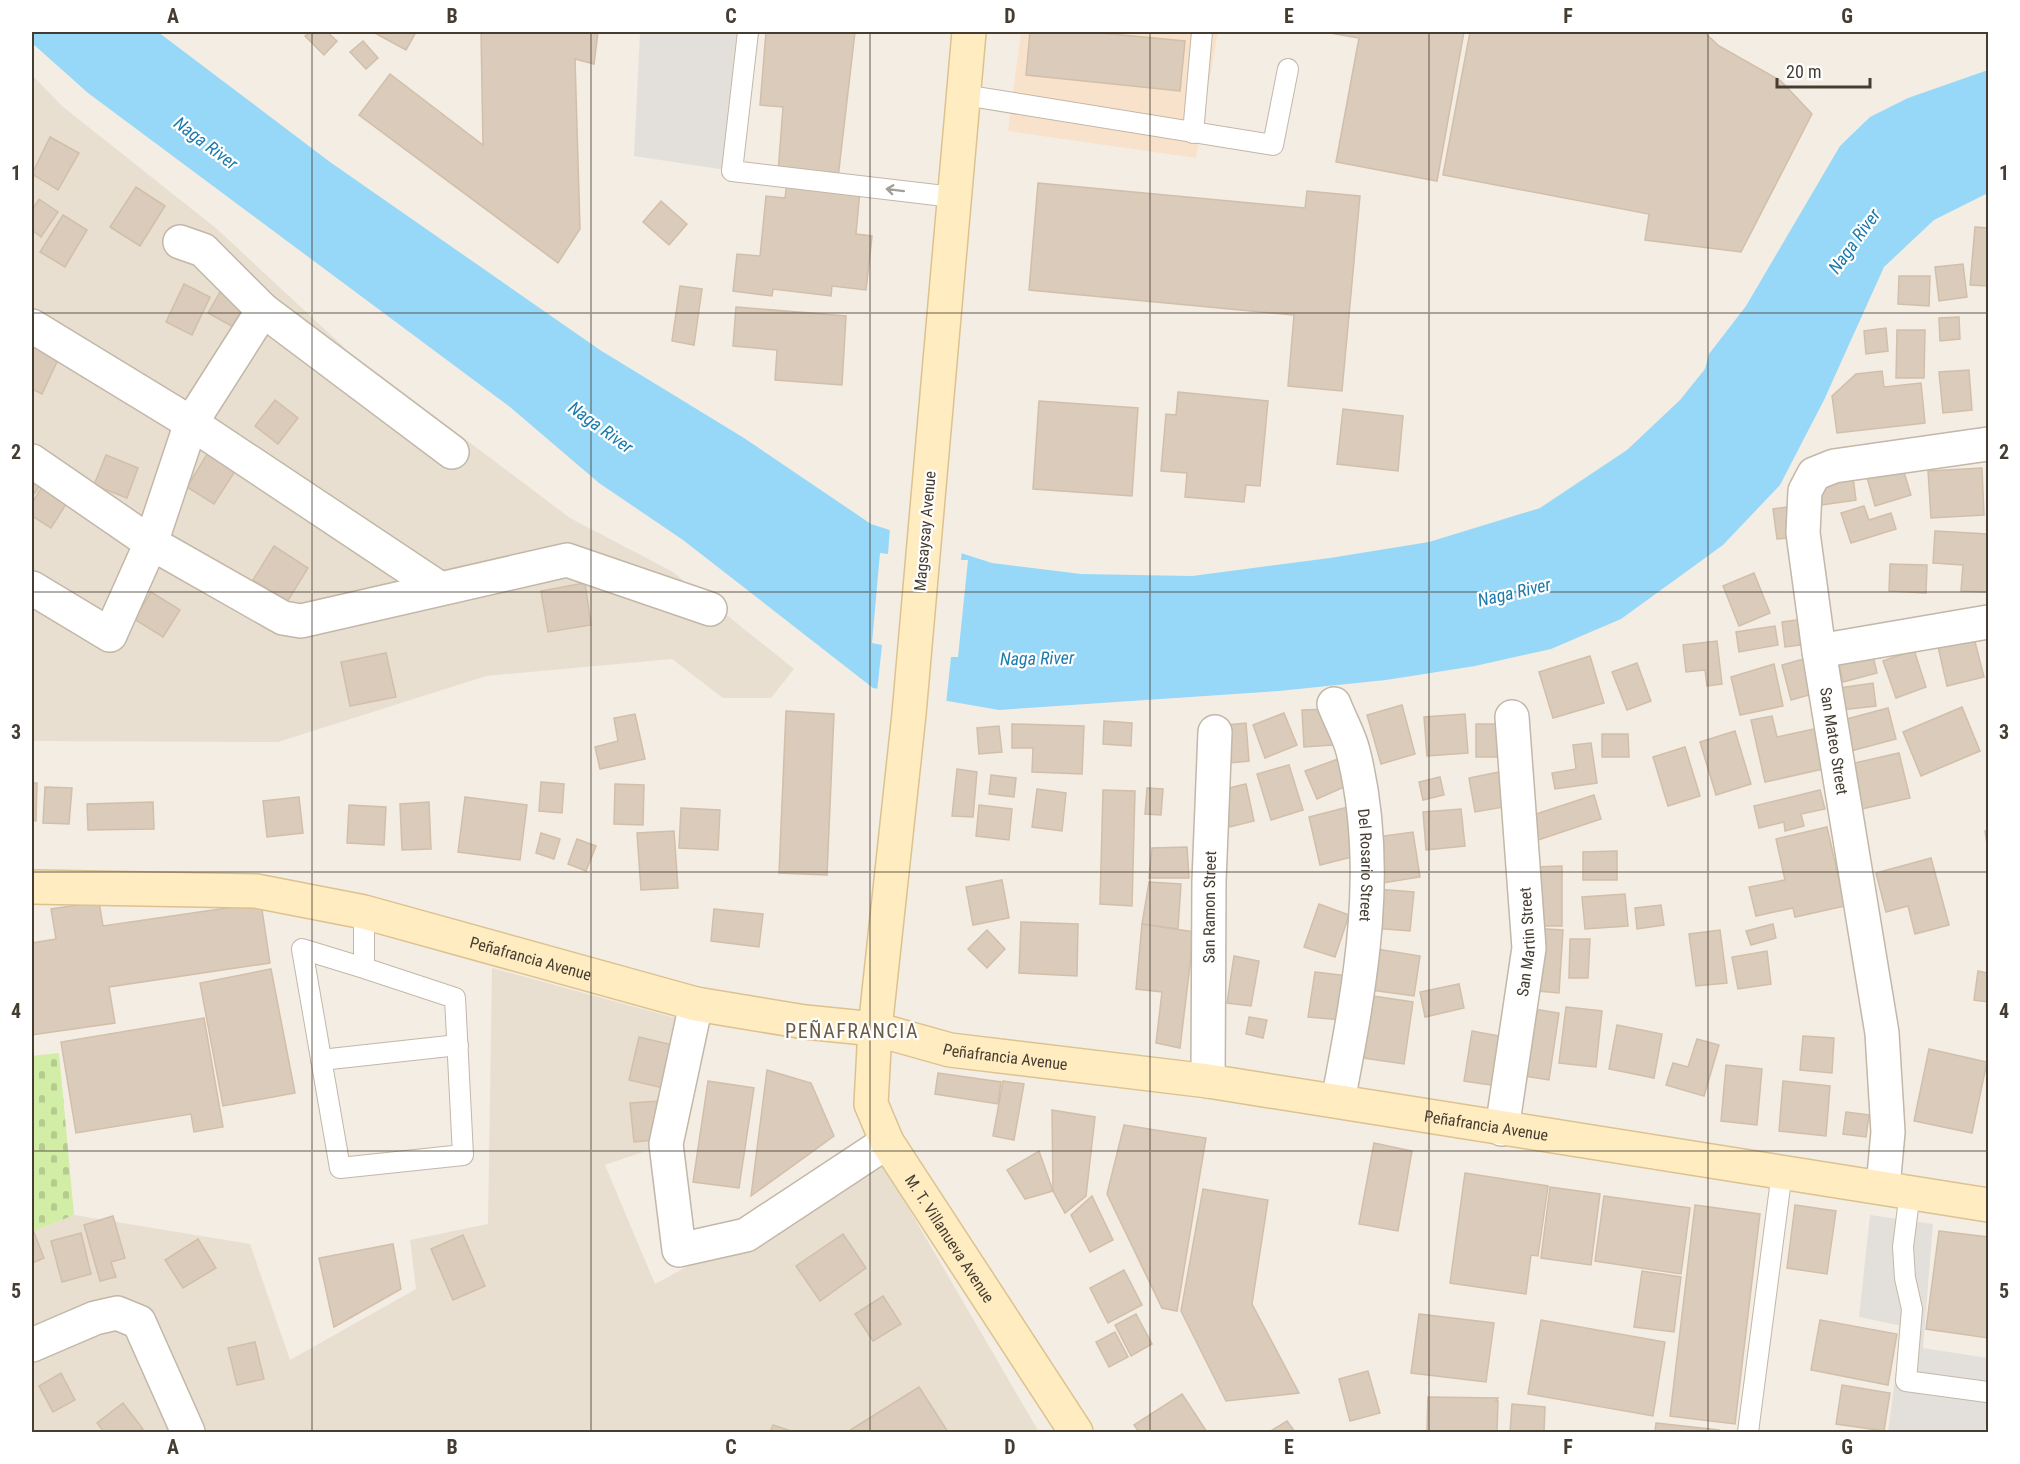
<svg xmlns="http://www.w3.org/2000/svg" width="2020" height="1464" font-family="'Roboto Condensed',sans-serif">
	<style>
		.residential { fill: #e8dfd0 }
		.commercial { fill: #f9e2cb }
		.cemetery { fill: url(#cemetery-stones) }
		.parking { fill: #e3e0dc }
		.water { fill: #97d8f9 }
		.pier { fill: #f4ede3 }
		.building { fill: #dacbba; stroke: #d2bfa9; stroke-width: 1.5 }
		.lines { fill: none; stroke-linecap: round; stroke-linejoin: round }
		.lane-casing { stroke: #c3b7a7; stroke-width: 22 }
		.street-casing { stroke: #c3b7a7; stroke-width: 36 }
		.secondary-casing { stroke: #dcc28f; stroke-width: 36 }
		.lane { stroke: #fff; stroke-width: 20 }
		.street { stroke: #fff; stroke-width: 33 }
		.secondary { stroke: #ffecc1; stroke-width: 33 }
		.oneway { stroke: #a29e98 }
		.grid { fill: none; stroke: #463d32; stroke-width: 1.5; stroke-opacity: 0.55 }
		.labels { text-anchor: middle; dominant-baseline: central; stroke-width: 4.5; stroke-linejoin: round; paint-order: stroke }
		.street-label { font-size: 16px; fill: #463d32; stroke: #fff }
		.water-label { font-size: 18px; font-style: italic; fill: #1e7bad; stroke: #fff }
		.quarter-label { font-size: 20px; letter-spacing: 1.5px; fill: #6a5a48; stroke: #fff }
		.neatline { fill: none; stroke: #463d32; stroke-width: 2 }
		.grid-label { font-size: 20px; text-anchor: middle; font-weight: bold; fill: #463d32 }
	</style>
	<defs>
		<pattern id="cemetery-stones" width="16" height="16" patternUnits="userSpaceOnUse" patternTransform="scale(1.5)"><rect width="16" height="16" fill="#d2eda6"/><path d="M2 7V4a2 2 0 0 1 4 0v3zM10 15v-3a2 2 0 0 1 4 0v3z" fill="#b6cc8f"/></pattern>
	</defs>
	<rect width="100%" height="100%" fill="#f4ede3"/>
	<g class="residential">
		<polygon points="32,75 62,106 217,229 348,351 570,518 673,572 794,669 771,698 723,698 672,659 486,676 278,742 32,741"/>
		<polygon points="492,968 683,1020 666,1144 605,1165 655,1284 881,1161 1039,1432 32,1432 32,1232 74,1215 250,1244 290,1360 416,1289 410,1240 488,1224"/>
	</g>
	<polygon class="commercial" points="1021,32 1218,32 1196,158 1008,131"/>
	<polygon class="cemetery" points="59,1053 74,1215 32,1232 32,1056"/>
	<g class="parking">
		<polygon points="640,32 748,32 732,171 634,156"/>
		<polygon points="1870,1215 1933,1224 1923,1348 1988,1358 1988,1404 1985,1432 1888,1432 1902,1326 1859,1317"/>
	</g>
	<polygon class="water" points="32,32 158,32 330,162 600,350 744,438 871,524 992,563 1081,574 1192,576 1330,558 1429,542 1540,508 1627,450 1680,400 1705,369 1709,354 1746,306 1840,146 1870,117 1908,98 1988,70 1988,193 1934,220 1884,267 1824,400 1780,485 1723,545 1621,619 1551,649 1475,666 1386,680 1279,691 999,710 873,688 683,540 599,483 510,407 88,93 32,43"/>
	<polygon class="pier" points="890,527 962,550 961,560 968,560 958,657 951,657 946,704 877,692 882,645 872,643 880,553 888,554"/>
	<g class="building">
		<polygon points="310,32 327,32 337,41 324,55 305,36"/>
		<polygon points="373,32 416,32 406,50"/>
		<polygon points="481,32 598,32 594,64 575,59 580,229 558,263 359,115 390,74 483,145"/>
		<polygon points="766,32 855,32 838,178 778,173 783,107 760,105"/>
		<polygon points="1030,32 1091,32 1185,41 1180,91 1026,75"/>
		<polygon points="1324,32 1464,32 1437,181 1336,162 1359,38"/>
		<polygon points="1470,32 1704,32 1719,46 1781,81 1812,114 1741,252 1645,240 1649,214 1443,175"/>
		<polygon points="363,41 378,58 366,69 350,52"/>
		<polygon points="50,137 79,153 58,190 32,174"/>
		<polygon points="787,182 860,191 856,234 872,236 866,290 832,286 831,296 773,289 772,296 733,291 737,254 760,256 766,196 785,198"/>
		<polygon points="1038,183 1305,208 1307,191 1360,196 1342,391 1288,386 1294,315 1029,290"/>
		<polygon points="136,187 165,206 140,246 110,227"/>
		<polygon points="39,199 58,212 41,237 32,230 32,210"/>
		<polygon points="661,201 687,224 669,245 643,222"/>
		<polygon points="63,215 87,230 65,267 40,252"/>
		<polygon points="1975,227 1988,228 1988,286 1970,285"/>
		<polygon points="1963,264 1967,297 1939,301 1935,267"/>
		<polygon points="1899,276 1930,276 1929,306 1898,304"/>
		<polygon points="184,284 210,297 192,335 166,322"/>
		<polygon points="680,286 702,289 694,345 672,341"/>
		<polygon points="220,292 247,308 235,328 208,313"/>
		<polygon points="736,307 846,316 842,385 775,380 777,350 733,346"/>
		<polygon points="1959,317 1960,339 1940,341 1939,318"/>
		<polygon points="1886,328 1888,351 1866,354 1864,331"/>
		<polygon points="1897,330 1925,330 1924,378 1896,378"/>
		<polygon points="32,339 61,353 42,394 32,389"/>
		<polygon points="1969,370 1972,410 1943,413 1939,372"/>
		<polygon points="1882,371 1884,387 1921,383 1925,423 1837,433 1832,396 1856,374"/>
		<polygon points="1178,392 1268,401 1260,486 1246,485 1244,502 1185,497 1187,473 1161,471 1166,414 1176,415"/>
		<polygon points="275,400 298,418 278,444 255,426"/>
		<polygon points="1039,401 1138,408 1132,496 1033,489"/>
		<polygon points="1343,409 1403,416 1398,471 1337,464"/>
		<polygon points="209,451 237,468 214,504 187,487"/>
		<polygon points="106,455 138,468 127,498 94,485"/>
		<polygon points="1900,459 1911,495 1875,506 1865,470"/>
		<polygon points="32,464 47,474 35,493 32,491"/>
		<polygon points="1982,468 1984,515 1931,518 1928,471"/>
		<polygon points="48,477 73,493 51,528 32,516 32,503"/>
		<polygon points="1853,477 1856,500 1815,506 1811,483"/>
		<polygon points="1793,506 1797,537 1777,539 1773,509"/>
		<polygon points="1864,506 1869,520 1891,513 1896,529 1851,543 1841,513"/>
		<polygon points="1935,531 1988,534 1988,592 1961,591 1963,565 1933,563"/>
		<polygon points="274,546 308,568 287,602 253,580"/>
		<polygon points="1890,564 1927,565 1926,593 1889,591"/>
		<polygon points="1754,573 1770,613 1739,626 1723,586"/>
		<polygon points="585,583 591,625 548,632 541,591"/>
		<polygon points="151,592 180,610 163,637 134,619"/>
		<polygon points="1804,619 1808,644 1785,647 1782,622"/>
		<polygon points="1775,626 1778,645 1739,652 1736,632"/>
		<polygon points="1973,634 1984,677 1947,686 1937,642"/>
		<polygon points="1717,641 1722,684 1707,686 1705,670 1686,672 1683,645"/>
		<polygon points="1914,650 1926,687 1896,698 1883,661"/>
		<polygon points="1872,652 1877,673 1843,682 1838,661"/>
		<polygon points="386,653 396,697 350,706 341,662"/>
		<polygon points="1590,656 1604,703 1553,718 1539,672"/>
		<polygon points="1807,658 1816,693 1791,700 1782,665"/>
		<polygon points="1637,663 1651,701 1627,710 1612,672"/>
		<polygon points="1774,664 1783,706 1740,715 1731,677"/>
		<polygon points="1873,683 1876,706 1833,711 1839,688"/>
		<polygon points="1402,705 1415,754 1381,764 1367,715"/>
		<polygon points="1962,707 1980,751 1921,776 1903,732"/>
		<polygon points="1888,708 1896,739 1847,752 1839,721"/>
		<polygon points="1331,709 1333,745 1304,747 1302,710"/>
		<polygon points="786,711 834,714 827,875 779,873"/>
		<polygon points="1284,713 1297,745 1265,758 1253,725"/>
		<polygon points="635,714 645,759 600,769 595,747 618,741 614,718"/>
		<polygon points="1465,714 1468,753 1427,756 1424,717"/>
		<polygon points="1772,716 1777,737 1819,728 1828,768 1765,782 1751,720"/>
		<polygon points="1104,721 1132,723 1131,746 1103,744"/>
		<polygon points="1246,723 1249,761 1220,764 1217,726"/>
		<polygon points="1012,724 1084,726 1082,774 1032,772 1033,748 1012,748"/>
		<rect x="1476" y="724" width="31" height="33"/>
		<polygon points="999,726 1002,752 979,754 977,728"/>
		<polygon points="1735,731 1751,784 1716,795 1700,742"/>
		<polygon points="1602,734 1628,734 1629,757 1602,757"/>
		<polygon points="1591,743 1597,783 1555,789 1552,773 1576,769 1573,745"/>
		<polygon points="1685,747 1700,796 1668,806 1653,757"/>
		<polygon points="1899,753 1910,798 1857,810 1846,765"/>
		<polygon points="1338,759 1344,787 1317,799 1305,771"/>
		<polygon points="1289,765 1303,810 1271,820 1257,774"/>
		<polygon points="957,769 977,772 973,817 952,816"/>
		<polygon points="1499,772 1504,807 1475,812 1469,778"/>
		<polygon points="991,775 1016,778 1014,797 989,794"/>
		<polygon points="1440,777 1444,795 1423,800 1419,782"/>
		<polygon points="541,782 564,784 562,813 539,811"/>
		<polygon points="32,783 37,783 36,821 32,820"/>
		<polygon points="615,784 644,785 643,825 614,824"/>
		<polygon points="1246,784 1254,821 1229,827 1220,790"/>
		<polygon points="45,787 72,788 69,824 43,823"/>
		<polygon points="1147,788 1163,789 1161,815 1145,814"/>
		<polygon points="1037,789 1066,793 1062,831 1032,827"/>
		<polygon points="1103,790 1135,791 1132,906 1100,904"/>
		<polygon points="1820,790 1825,809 1801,814 1804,826 1785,831 1784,822 1759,828 1754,806"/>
		<polygon points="1594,795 1601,819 1538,840 1530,816"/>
		<polygon points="299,797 303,833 267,837 263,801"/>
		<polygon points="465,797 527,805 520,860 458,852"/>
		<polygon points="153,802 154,829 88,830 87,804"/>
		<polygon points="429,802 431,849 402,850 400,804"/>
		<polygon points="349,805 386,807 384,845 347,843"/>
		<polygon points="979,805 1012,809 1009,840 976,836"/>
		<polygon points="1348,807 1360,855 1320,865 1309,817"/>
		<polygon points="681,808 720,810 718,850 679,848"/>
		<polygon points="1461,809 1465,846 1426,850 1423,812"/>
		<polygon points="1827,827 1845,906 1795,917 1793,908 1756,916 1749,887 1785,880 1776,839"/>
		<polygon points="1988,830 1988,851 1985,831"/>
		<polygon points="674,831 678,888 641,890 637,833"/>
		<polygon points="1413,832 1420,877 1377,884 1370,838"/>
		<polygon points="541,833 560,839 554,859 536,853"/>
		<polygon points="577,839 596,846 586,871 568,864"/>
		<polygon points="1187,847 1189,878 1149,878 1152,848"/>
		<polygon points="1617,851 1617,880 1583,880 1583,852"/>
		<polygon points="1931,858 1949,925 1915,934 1908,906 1886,912 1876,873"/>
		<polygon points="1562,866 1562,926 1535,926 1535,867"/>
		<polygon points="1002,880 1009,918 973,925 966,887"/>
		<polygon points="1149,882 1181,884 1178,929 1142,924"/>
		<polygon points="1376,889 1414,892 1410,931 1373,928"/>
		<polygon points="1625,894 1628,926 1585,929 1582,897"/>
		<polygon points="99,902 103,926 261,903 270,963 109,987 115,1023 32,1035 32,943 56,939 51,909"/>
		<polygon points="1319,904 1349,915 1335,957 1304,947"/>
		<polygon points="1661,905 1664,925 1637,929 1635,908"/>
		<polygon points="714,909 763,914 759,947 711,941"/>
		<polygon points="1021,922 1078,924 1077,976 1019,973"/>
		<polygon points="1142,924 1194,932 1180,1048 1156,1043 1162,992 1136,989"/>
		<polygon points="1773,924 1776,938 1751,945 1746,931"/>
		<polygon points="1530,928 1563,930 1559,993 1526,990"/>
		<polygon points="987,930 1005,949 987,968 968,949"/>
		<polygon points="1720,930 1727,983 1696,986 1689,934"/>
		<polygon points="1570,939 1590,939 1588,978 1569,978"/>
		<polygon points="1377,949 1420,956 1414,996 1371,990"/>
		<polygon points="1767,951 1771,984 1738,989 1732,957"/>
		<polygon points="1234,956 1259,961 1251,1006 1227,1003"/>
		<polygon points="271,969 295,1093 223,1106 200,983"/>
		<polygon points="1978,971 1988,973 1988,1002 1974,1000"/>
		<polygon points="1315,972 1348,976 1342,1020 1308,1017"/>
		<polygon points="1459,984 1464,1008 1425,1017 1420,992"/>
		<polygon points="1366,995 1413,1002 1404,1064 1357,1057"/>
		<polygon points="1566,1007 1602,1011 1596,1067 1559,1063"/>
		<polygon points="1528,1008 1559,1013 1549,1080 1518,1075"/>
		<polygon points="1249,1017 1267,1020 1263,1038 1246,1034"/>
		<polygon points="204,1018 223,1127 194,1132 191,1114 76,1133 61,1042"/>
		<polygon points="1617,1025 1662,1034 1654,1078 1609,1069"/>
		<polygon points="1472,1031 1505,1037 1497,1086 1464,1081"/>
		<polygon points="1803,1036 1834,1038 1832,1073 1800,1070"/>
		<polygon points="639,1037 677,1046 668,1089 629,1080"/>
		<polygon points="1697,1039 1719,1045 1704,1096 1666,1085 1673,1063 1688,1067"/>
		<polygon points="1929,1049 1987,1062 1972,1133 1914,1121"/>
		<polygon points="1726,1065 1762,1069 1757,1125 1721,1121"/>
		<polygon points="767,1070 811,1083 834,1136 751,1196"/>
		<polygon points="938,1073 1001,1082 998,1104 935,1094"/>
		<polygon points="708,1081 754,1088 739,1188 693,1182"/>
		<polygon points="1003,1081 1024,1084 1014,1140 993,1136"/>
		<polygon points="1783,1081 1830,1086 1826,1136 1779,1131"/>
		<polygon points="660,1101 664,1139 634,1142 630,1103"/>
		<polygon points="1052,1110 1095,1117 1086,1196 1065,1213 1053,1191"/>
		<polygon points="1846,1112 1869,1115 1866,1137 1843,1134"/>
		<polygon points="1124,1125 1206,1138 1177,1311 1162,1308 1107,1194"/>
		<polygon points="1374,1143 1412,1151 1398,1231 1359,1224"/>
		<polygon points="1039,1151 1053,1191 1025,1199 1007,1170"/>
		<polygon points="1465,1173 1548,1186 1538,1256 1531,1255 1526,1294 1450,1283"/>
		<polygon points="1550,1187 1600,1194 1591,1265 1541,1258"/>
		<polygon points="1203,1189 1268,1200 1252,1304 1299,1393 1226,1401 1181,1311"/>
		<polygon points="1092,1196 1113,1240 1090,1252 1071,1215"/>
		<polygon points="1604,1196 1690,1208 1681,1274 1595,1261"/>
		<polygon points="1695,1205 1760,1214 1735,1424 1670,1416"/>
		<polygon points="1795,1205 1836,1211 1827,1274 1787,1268"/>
		<polygon points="113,1216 125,1258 111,1262 116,1277 100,1281 84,1225"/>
		<polygon points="32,1227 44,1258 32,1263"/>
		<polygon points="1939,1231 1988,1237 1988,1338 1926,1329"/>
		<polygon points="81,1233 91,1274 62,1282 51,1241"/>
		<polygon points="843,1234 866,1268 820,1301 796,1266"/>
		<polygon points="463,1235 485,1286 453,1300 431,1249"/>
		<polygon points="198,1239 216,1268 183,1288 165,1260"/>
		<polygon points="393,1244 401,1289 334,1327 319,1258"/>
		<polygon points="1124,1270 1142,1305 1108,1323 1090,1288"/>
		<polygon points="1642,1271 1681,1277 1674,1332 1634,1327"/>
		<polygon points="883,1296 901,1324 873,1341 855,1314"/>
		<polygon points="1136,1314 1152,1344 1131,1356 1115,1325"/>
		<polygon points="1419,1314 1494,1323 1486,1382 1411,1373"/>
		<polygon points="1541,1320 1665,1342 1653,1416 1528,1394"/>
		<polygon points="1820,1320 1897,1334 1888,1385 1811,1370"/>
		<polygon points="1115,1332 1128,1357 1109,1367 1096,1342"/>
		<polygon points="255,1342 264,1379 237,1385 228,1348"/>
		<polygon points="1368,1371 1380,1413 1350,1421 1339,1379"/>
		<polygon points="61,1373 75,1400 53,1412 39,1386"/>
		<polygon points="1842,1385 1890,1393 1884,1431 1836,1424"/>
		<polygon points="919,1387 948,1432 847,1432"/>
		<polygon points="1182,1394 1207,1432 1139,1432 1134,1425"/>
		<polygon points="1428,1397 1498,1398 1496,1401 1498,1401 1497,1432 1427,1432"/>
		<polygon points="123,1403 143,1429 138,1432 104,1432 97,1423"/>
		<polygon points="1512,1404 1545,1407 1544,1432 1510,1432"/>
		<polygon points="1287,1421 1295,1432 1269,1432"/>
		<polygon points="1656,1423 1719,1430 1719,1432 1655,1432"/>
		<polygon points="773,1425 794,1432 770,1432"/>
	</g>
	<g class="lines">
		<defs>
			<g id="lane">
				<polyline points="748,32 732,171 953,197"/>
				<polyline points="964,95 1273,145 1288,69"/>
				<polyline points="1193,133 1202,32"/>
				<polyline points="364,968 302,949 340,1168 463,1155 455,998 364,968 364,912"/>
				<polyline points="321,1060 458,1045"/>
				<polyline points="1910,1192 1903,1247 1905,1278 1912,1309 1906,1381 1987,1392"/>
				<polyline points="1748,1432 1782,1172"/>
			</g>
			<g id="street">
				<polyline points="180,242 203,250 263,310 452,452"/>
				<polyline points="32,326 191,423 439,588"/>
				<polyline points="32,461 151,543 283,618 301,621 567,560 710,609"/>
				<polyline points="32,588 110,635 151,543 191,423 263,310"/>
				<polyline points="1819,651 1988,622"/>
				<path id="s1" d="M1334 704C1340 720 1349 735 1353 751 1383 869 1360 985 1338 1101"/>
				<polyline points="696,1004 666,1144 679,1250 746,1235 887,1142"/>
				<path id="s2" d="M1208 1081 1209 881 1215 732"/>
				<path id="s3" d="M1502 1129 1529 948 1512 717"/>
				<polyline points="1883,1187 1888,1132 1882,1033 1819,651 1803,533 1805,491 1814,474 1834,466 1988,444"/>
				<polyline points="32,1345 95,1318 117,1313 139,1322 188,1432"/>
			</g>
			<g id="secondary">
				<path id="s4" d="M969 32 909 714 875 1029 871 1104 887 1142 1076 1432"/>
				<path id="s5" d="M32 887 256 891 364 912 696 1004 805 1022 875 1029 950 1050 1208 1081 1988 1205"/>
			</g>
		</defs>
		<use href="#lane" class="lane-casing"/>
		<use href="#street" class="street-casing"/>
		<use href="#secondary" class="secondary-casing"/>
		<use href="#lane" class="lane"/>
		<use href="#street" class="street"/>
		<use href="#secondary" class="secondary"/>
	</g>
	<defs><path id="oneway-shaft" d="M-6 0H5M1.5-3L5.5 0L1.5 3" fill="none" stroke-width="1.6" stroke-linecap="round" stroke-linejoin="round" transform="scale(1.5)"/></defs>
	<use class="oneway" href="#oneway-shaft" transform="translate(895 190) rotate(-173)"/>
	<path class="grid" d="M312 32V1432M591 32V1432M870 32V1432M1150 32V1432M1429 32V1432M1708 32V1432M32 313H1988M32 592H1988M32 872H1988M32 1151H1988"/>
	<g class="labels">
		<g class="street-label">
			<text transform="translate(925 531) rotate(-85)">Magsaysay Avenue</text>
			<text transform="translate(1834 741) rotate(81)">San Mateo Street</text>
			<text stroke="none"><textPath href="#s1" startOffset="166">Del Rosario Street</textPath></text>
			<text stroke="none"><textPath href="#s2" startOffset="174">San Ramon Street</textPath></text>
			<text stroke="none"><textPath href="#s3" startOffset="189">San Martin Street</textPath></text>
			<text stroke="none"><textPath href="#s5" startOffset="507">Peñafrancia Avenue</textPath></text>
			<text stroke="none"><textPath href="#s5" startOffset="993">Peñafrancia Avenue</textPath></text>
			<text stroke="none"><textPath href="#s5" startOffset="1479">Peñafrancia Avenue</textPath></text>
			<text stroke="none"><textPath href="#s4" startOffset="1233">M. T. Villanueva Avenue</textPath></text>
		</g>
		<g class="water-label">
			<text transform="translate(206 143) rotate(37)">Naga River</text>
			<text transform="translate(1854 241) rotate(-54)">Naga River</text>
			<text transform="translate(601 427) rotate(36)">Naga River</text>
			<text transform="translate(1514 592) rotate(-13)">Naga River</text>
			<text transform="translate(1037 658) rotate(-1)">Naga River</text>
		</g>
		<g class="quarter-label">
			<text x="852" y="1031">PEÑAFRANCIA</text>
		</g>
	</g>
	<rect width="2020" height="1464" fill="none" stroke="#ffffff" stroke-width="66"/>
	<path d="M1777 78v9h93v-9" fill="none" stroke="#463d32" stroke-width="3"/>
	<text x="1786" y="78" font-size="18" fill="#463d32" stroke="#ffffff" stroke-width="4.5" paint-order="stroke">20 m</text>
	<rect x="33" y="33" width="1954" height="1398" class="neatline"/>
	<g class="grid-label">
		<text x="173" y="23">A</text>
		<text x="452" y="23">B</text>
		<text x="731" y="23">C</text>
		<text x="1010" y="23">D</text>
		<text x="1289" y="23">E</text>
		<text x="1568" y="23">F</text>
		<text x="1847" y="23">G</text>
		<text x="16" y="180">1</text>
		<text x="2004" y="180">1</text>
		<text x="16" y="459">2</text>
		<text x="2004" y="459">2</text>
		<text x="16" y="739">3</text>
		<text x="2004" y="739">3</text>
		<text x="16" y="1018">4</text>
		<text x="2004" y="1018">4</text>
		<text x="16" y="1298">5</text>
		<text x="2004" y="1298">5</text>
		<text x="173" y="1454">A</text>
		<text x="452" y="1454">B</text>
		<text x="731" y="1454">C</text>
		<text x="1010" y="1454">D</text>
		<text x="1289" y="1454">E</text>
		<text x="1568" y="1454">F</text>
		<text x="1847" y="1454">G</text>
	</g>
</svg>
